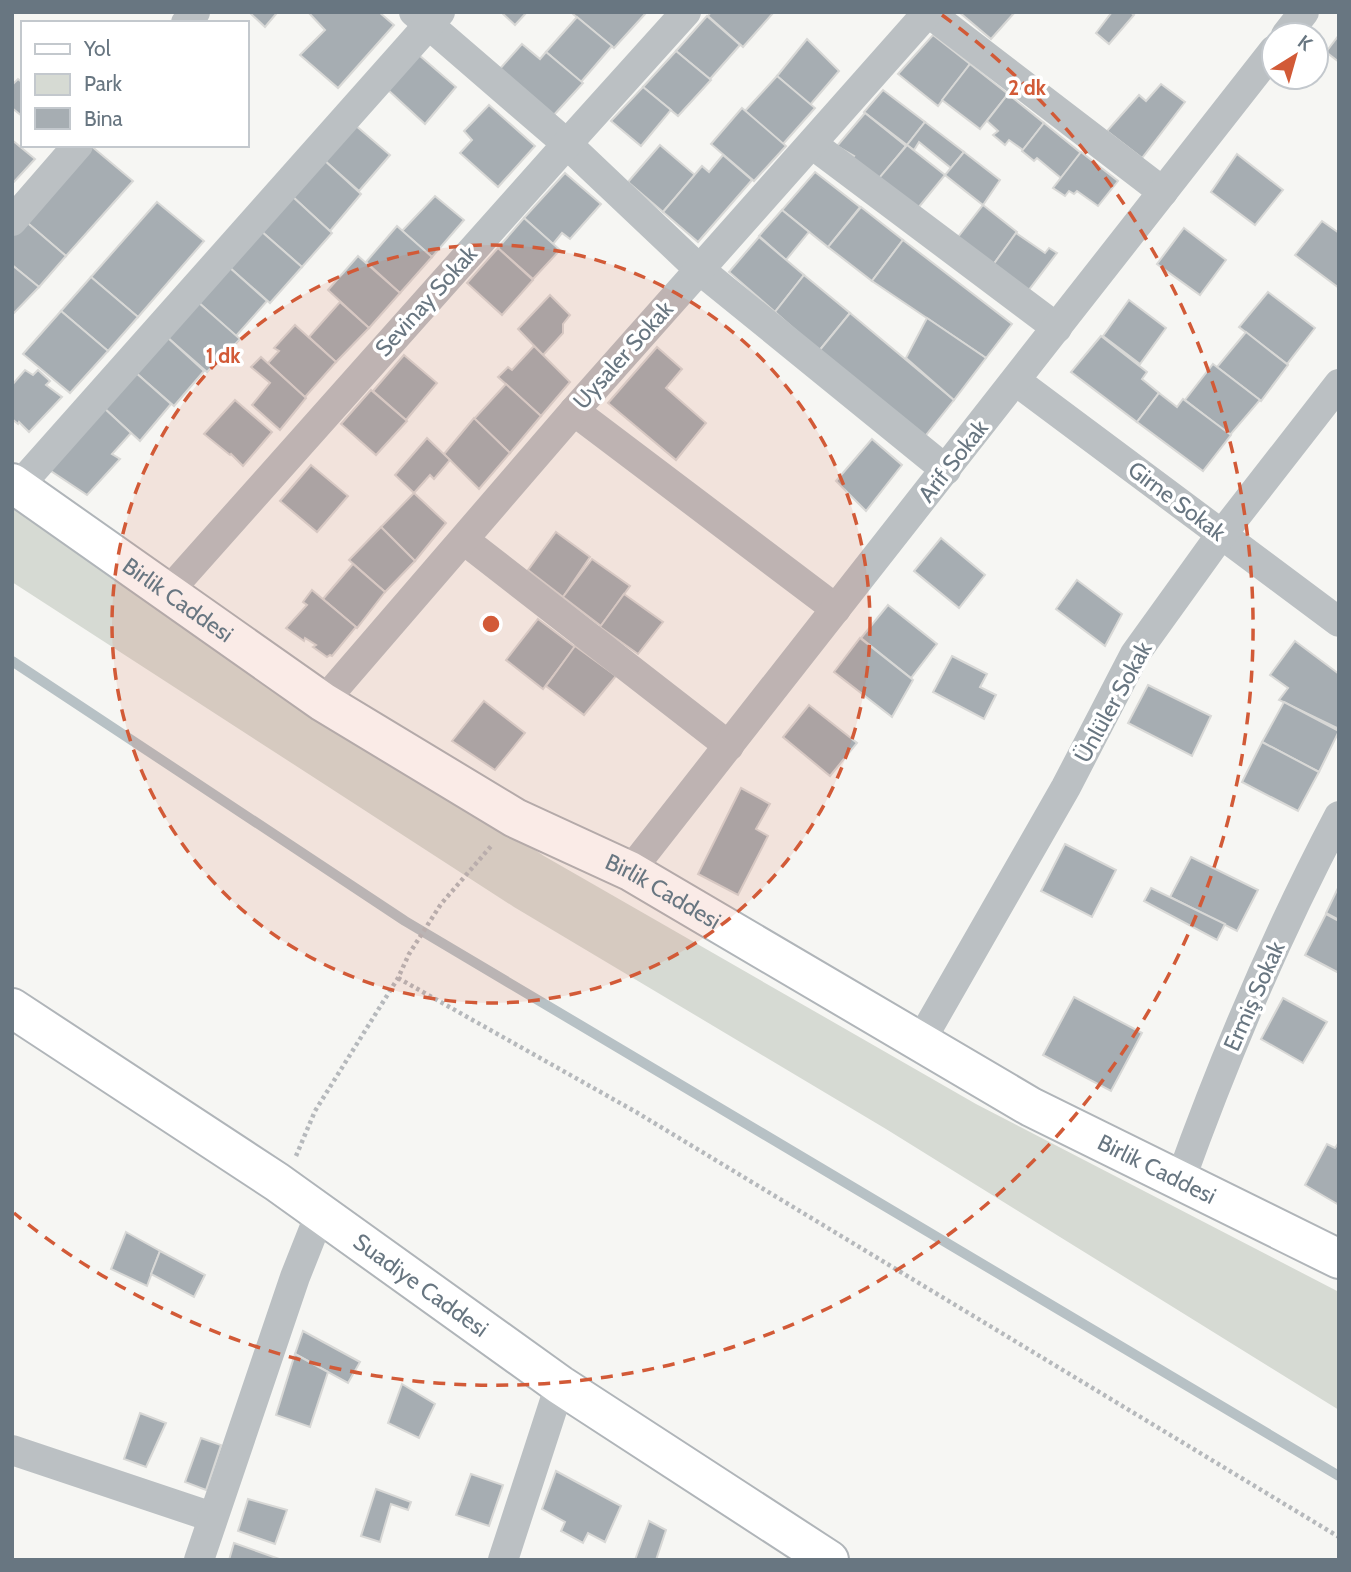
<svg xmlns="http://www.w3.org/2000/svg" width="1351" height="1572" font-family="Cabin,sans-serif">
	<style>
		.green { fill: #d6dad3 }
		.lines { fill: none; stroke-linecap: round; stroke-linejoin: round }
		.stream { stroke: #b7c1c5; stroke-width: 10 }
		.building { fill: #a6adb2; stroke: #d8d8d6; stroke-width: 2 }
		.secondary-casing { stroke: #b0b5b9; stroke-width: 42 }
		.path { stroke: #b6b9bc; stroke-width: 4.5; stroke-dasharray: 3.5 3.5; stroke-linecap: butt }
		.street { stroke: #bbc0c3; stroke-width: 30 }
		.secondary { stroke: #fff; stroke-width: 38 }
		.ring { fill: none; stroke: #d25a37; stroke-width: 3.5; stroke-dasharray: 12 9 }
		.labels { text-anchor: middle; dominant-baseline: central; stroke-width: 7; stroke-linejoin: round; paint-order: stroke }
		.street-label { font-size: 23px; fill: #687681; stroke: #fff }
		.centre { fill: #d25a37; stroke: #fff; stroke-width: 3.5 }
		.ring-label { font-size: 21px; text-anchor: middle; font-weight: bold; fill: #d25a37; stroke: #fff; stroke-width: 7; stroke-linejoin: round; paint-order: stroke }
	</style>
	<rect width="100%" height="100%" fill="#f6f6f3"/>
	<polygon class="green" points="12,499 544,856 976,1104 1339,1292 1339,1410 886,1129 514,907 12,582"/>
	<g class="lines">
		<polyline class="stream" points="12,661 405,921 1339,1476"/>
	</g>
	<g class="building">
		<polygon points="249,12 274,12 276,14 265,27"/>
		<polygon points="308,12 379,12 394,25 338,88 300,55 325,30"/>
		<polygon points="501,12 527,12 515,25"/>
		<polygon points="575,12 644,12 645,14 614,48 573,14"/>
		<polygon points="711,12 774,12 743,47 708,16"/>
		<polygon points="959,12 1015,12 991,39"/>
		<polygon points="1112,12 1130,12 1134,15 1109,44 1096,33"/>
		<polygon points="707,16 740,45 710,79 676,51"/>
		<polygon points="577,17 612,46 581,82 546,52"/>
		<polygon points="933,35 970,64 938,106 898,74"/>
		<polygon points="1339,35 1339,62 1326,52"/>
		<polygon points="807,39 839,71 810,105 777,76"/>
		<polygon points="522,44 540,59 546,52 583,83 552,117 498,71"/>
		<polygon points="676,51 711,80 678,116 643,87"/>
		<polygon points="419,55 456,87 425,124 387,89"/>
		<polygon points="970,64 1008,94 980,129 942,100"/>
		<polygon points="777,76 815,108 783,144 745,111"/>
		<polygon points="18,79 23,83 23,117 12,108 12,85"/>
		<polygon points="1161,84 1185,102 1142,158 1107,131 1139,95 1146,101"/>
		<polygon points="643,87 671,110 641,146 611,121"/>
		<polygon points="883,90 925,122 907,145 864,112"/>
		<polygon points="1008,94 1044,123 1023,150 1009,140 1005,145 993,135 998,131 987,121"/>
		<polygon points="489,105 535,146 498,187 460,153 472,140 464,131"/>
		<polygon points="742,108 786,146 754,181 711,144"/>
		<polygon points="865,113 906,146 879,179 852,158 854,156 837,146"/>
		<polygon points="925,122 964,152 951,168 919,142 914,150 907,145"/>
		<polygon points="1044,123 1081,153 1061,178 1037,158 1034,161 1022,151"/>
		<polygon points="355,125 390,155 359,191 324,160"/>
		<polygon points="12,140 35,159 12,184"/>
		<polygon points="90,145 133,181 66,256 23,219"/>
		<polygon points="660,145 695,175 663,212 628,182"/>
		<polygon points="907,145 945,175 918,208 879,178"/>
		<polygon points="964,152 1000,180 983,205 945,175"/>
		<polygon points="1081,152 1118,181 1098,206 1077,191 1074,194 1069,191 1065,196 1053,188"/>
		<polygon points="1237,154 1283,190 1255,225 1211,192"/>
		<polygon points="723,155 752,180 698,242 663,212 702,166 709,172"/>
		<polygon points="324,160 361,194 330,231 293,197"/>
		<polygon points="815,172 860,207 828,247 782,210"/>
		<polygon points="565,173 601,204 570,239 562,233 553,244 524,218"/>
		<polygon points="435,196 464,220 432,257 402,231"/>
		<polygon points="293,197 332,233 302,267 261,231"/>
		<polygon points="157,202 204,241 138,317 91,277"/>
		<polygon points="983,205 1017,232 993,265 958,237"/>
		<polygon points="861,207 903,240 872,281 828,247"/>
		<polygon points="782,210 809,232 786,260 759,236"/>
		<polygon points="524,218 560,250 533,279 498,248"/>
		<polygon points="23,219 66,256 39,287 12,265 12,231"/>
		<polygon points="1322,221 1339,233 1339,288 1295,255"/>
		<polygon points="397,226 432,257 400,293 366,262"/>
		<polygon points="1184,228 1226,260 1200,295 1157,264"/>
		<polygon points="261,231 302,267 270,303 229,267"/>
		<polygon points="1016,233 1045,253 1049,248 1057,253 1028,291 993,265"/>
		<polygon points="759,237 804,275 775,312 729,272"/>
		<polygon points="903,240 1012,324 986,358 872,281"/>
		<polygon points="498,248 533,280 502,315 467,283"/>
		<polygon points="358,256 400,293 369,328 328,290"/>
		<polygon points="12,265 39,287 12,315"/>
		<polygon points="229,267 267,301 236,336 198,302"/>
		<polygon points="804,275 850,313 819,351 775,312"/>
		<polygon points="91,277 138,317 108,351 61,311"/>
		<polygon points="1268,292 1315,328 1287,364 1239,327"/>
		<polygon points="550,295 570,315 563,324 563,333 543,355 518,329"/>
		<polygon points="1129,300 1166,328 1140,364 1103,336"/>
		<polygon points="198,302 240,339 219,362 218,360 207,372 167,337"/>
		<polygon points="340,302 369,328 336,362 309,337"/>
		<polygon points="61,311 108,351 70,393 23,354"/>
		<polygon points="850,313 954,400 922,440 819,351"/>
		<polygon points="927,318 986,358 954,400 906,358"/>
		<polygon points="295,325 336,362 305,397 268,363 279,351 274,348"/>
		<polygon points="1246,332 1288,365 1261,401 1217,367"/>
		<polygon points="1101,336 1147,372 1142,379 1159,393 1137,422 1071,372"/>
		<polygon points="167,337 204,371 174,406 135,372"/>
		<polygon points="534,346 570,382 541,416 498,377 508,367 512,370"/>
		<polygon points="657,347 682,369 666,388 706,423 676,460 608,403"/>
		<polygon points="404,355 437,383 406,420 373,391"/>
		<polygon points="261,357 306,398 280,430 252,405 270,383 251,367"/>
		<polygon points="1213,364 1260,400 1230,435 1185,400"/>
		<polygon points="25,370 33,375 38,370 50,381 46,385 62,397 29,432 19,422 18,424 12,419 12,385"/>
		<polygon points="135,372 171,404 140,441 104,408"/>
		<polygon points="506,384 541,416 510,453 474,419"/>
		<polygon points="371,390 407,421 376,455 341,424"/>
		<polygon points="1159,393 1177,407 1183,399 1231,435 1203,471 1137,422"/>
		<polygon points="235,400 272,432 243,466 231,454 230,455 204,434"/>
		<polygon points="104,408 131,433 112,454 120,459 87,495 48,469"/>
		<polygon points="474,418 510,453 479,489 444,454"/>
		<polygon points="427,438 450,460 434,479 430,475 414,493 395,475"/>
		<polygon points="872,439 902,465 866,511 836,481"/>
		<polygon points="311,465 348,496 317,532 280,501"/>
		<polygon points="414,493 446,523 415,561 381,527"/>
		<polygon points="381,527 415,561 385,592 349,560"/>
		<polygon points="556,532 590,557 563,597 528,570"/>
		<polygon points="941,538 985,575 959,608 914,571"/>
		<polygon points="592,559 630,586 601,626 563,597"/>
		<polygon points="353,564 385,592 357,628 323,599"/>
		<polygon points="1077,580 1122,614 1105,646 1056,609"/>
		<polygon points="312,590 356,627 332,656 330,655 327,657 313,647 316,645 305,638 304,641 286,628 307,605 303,602"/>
		<polygon points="624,594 663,622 638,654 600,627"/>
		<polygon points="888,605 937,644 911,678 861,638"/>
		<polygon points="538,619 575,647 543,689 506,660"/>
		<polygon points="860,638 913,680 892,717 834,672"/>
		<polygon points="1295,641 1339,674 1339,729 1279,700 1288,688 1270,675"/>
		<polygon points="575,646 616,676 584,715 546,686"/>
		<polygon points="952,656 987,674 980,687 996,695 984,719 933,692"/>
		<polygon points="1148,685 1211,716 1192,756 1128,723"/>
		<polygon points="484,701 525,733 495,770 452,741"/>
		<polygon points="1284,702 1339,731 1319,772 1262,742"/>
		<polygon points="809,705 857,743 830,776 783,737"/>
		<polygon points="1262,742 1319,772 1298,811 1242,782"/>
		<polygon points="741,788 770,804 756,829 768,836 738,895 698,874"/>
		<polygon points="1065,844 1116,870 1092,917 1041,891"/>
		<polygon points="1191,857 1258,890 1237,931 1170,897"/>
		<polygon points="1339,886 1339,920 1326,913"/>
		<polygon points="1151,888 1225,924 1217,940 1144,901"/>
		<polygon points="1326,914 1339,921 1339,973 1305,955"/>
		<polygon points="1074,997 1142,1033 1111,1091 1043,1055"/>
		<polygon points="1283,998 1327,1022 1303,1063 1261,1039"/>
		<polygon points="1339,1142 1339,1205 1305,1185 1327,1144 1335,1148"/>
		<polygon points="126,1232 160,1251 147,1286 111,1269"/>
		<polygon points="160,1251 205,1275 194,1297 151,1274"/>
		<polygon points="303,1331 360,1362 348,1383 295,1354"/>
		<polygon points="295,1354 328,1372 310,1427 276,1415"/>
		<polygon points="402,1384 435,1404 419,1438 388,1423"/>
		<polygon points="140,1413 166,1423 146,1467 124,1459"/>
		<polygon points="201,1438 221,1445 206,1490 185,1482"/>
		<polygon points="556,1471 621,1506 605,1542 588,1533 583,1543 561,1531 565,1522 542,1509"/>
		<polygon points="471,1474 503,1485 489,1526 456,1515"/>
		<polygon points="376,1489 411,1502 408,1510 391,1504 380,1542 361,1536"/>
		<polygon points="248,1499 287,1510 275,1544 238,1531"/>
		<polygon points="649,1521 666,1530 656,1560 635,1560"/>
		<polygon points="234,1543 282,1560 229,1560"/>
	</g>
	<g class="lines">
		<defs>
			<g id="secondary">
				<path id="s1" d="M12 483 323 702 515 818 630 871 1031 1107 1339 1259"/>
				<path id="s2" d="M12 1008 277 1182 560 1385 829 1560"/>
			</g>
		</defs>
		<use href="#secondary" class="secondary-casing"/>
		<g class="path">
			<polyline points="398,978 636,1112 1339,1537"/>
			<polyline points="296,1156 315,1111 398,978 409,954 441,904 492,845"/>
		</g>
		<g class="street">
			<polyline points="414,12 567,144 700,270 946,470"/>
			<polyline points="928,12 1163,192"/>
			<polyline points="186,23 195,12"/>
			<polyline points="1286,35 1304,12"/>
			<polyline points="812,144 1057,328"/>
			<polyline points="12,221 78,145"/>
			<polyline points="1016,381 1339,622"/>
			<polyline points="574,411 836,609"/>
			<polyline points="18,487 440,12"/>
			<polyline points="464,540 729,746"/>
			<polyline points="168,592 567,144 686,12"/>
			<polyline points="323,702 574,411 928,12"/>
			<polyline points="630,871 1274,50"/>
			<polyline points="920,1042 1066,787 1135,654 1212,547 1339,384"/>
			<path d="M1180 1181C1225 1056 1277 933 1339 816"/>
			<polyline points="12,1450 212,1517"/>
			<polyline points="199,1560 295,1277 320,1214"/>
			<polyline points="503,1560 560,1385"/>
		</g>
		<use href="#secondary" class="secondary"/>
	</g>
	<circle cx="491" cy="624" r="379" fill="#d25a37" fill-opacity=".12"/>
	<g class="ring">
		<circle cx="491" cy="624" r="379"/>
		<path d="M942 15A758 758 0 1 1 14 1213"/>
	</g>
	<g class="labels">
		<g class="street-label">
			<text transform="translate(426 301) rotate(-48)">Sevinay Sokak</text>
			<text transform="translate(623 355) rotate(-48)">Uysaler Sokak</text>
			<text transform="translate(953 461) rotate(-52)">Arif Sokak</text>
			<text transform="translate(1177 501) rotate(37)">Girne Sokak</text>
			<text stroke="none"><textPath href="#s1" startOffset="203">Birlik Caddesi</textPath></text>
			<text transform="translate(1113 702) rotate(-61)">Ünlüler Sokak</text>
			<text stroke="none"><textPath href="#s1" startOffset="770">Birlik Caddesi</textPath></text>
			<text transform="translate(1254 996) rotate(-66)">Ermiş Sokak</text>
			<text stroke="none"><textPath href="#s1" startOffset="1337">Birlik Caddesi</textPath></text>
			<text stroke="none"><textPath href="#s2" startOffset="494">Suadiye Caddesi</textPath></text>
		</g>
	</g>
	<circle cx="491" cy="624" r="10" class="centre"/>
	<g class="ring-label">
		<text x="1027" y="95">2 dk</text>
		<text x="223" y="363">1 dk</text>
	</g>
	<rect width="1351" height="1572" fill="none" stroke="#687681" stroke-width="28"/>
	<rect x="21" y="21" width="228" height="126" fill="#ffffff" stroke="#c3c8cd" stroke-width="2"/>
	<rect x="35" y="44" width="35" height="10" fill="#ffffff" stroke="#c3c8cd" stroke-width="2"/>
	<text x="84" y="56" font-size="21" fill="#687681">Yol</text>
	<rect x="35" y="74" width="35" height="21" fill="#d6dad3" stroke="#c3c8cd" stroke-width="2"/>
	<text x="84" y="91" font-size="21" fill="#687681">Park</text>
	<rect x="35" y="108" width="35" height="21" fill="#a6adb2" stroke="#c3c8cd" stroke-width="2"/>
	<text x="84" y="126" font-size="21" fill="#687681">Bina</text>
	<g transform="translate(1295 56) rotate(37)"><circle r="33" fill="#ffffff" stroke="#c3c8cd" stroke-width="2"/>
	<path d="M0-5L12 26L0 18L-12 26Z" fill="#d25a37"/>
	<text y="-10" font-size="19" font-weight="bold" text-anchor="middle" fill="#687681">K</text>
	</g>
</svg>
